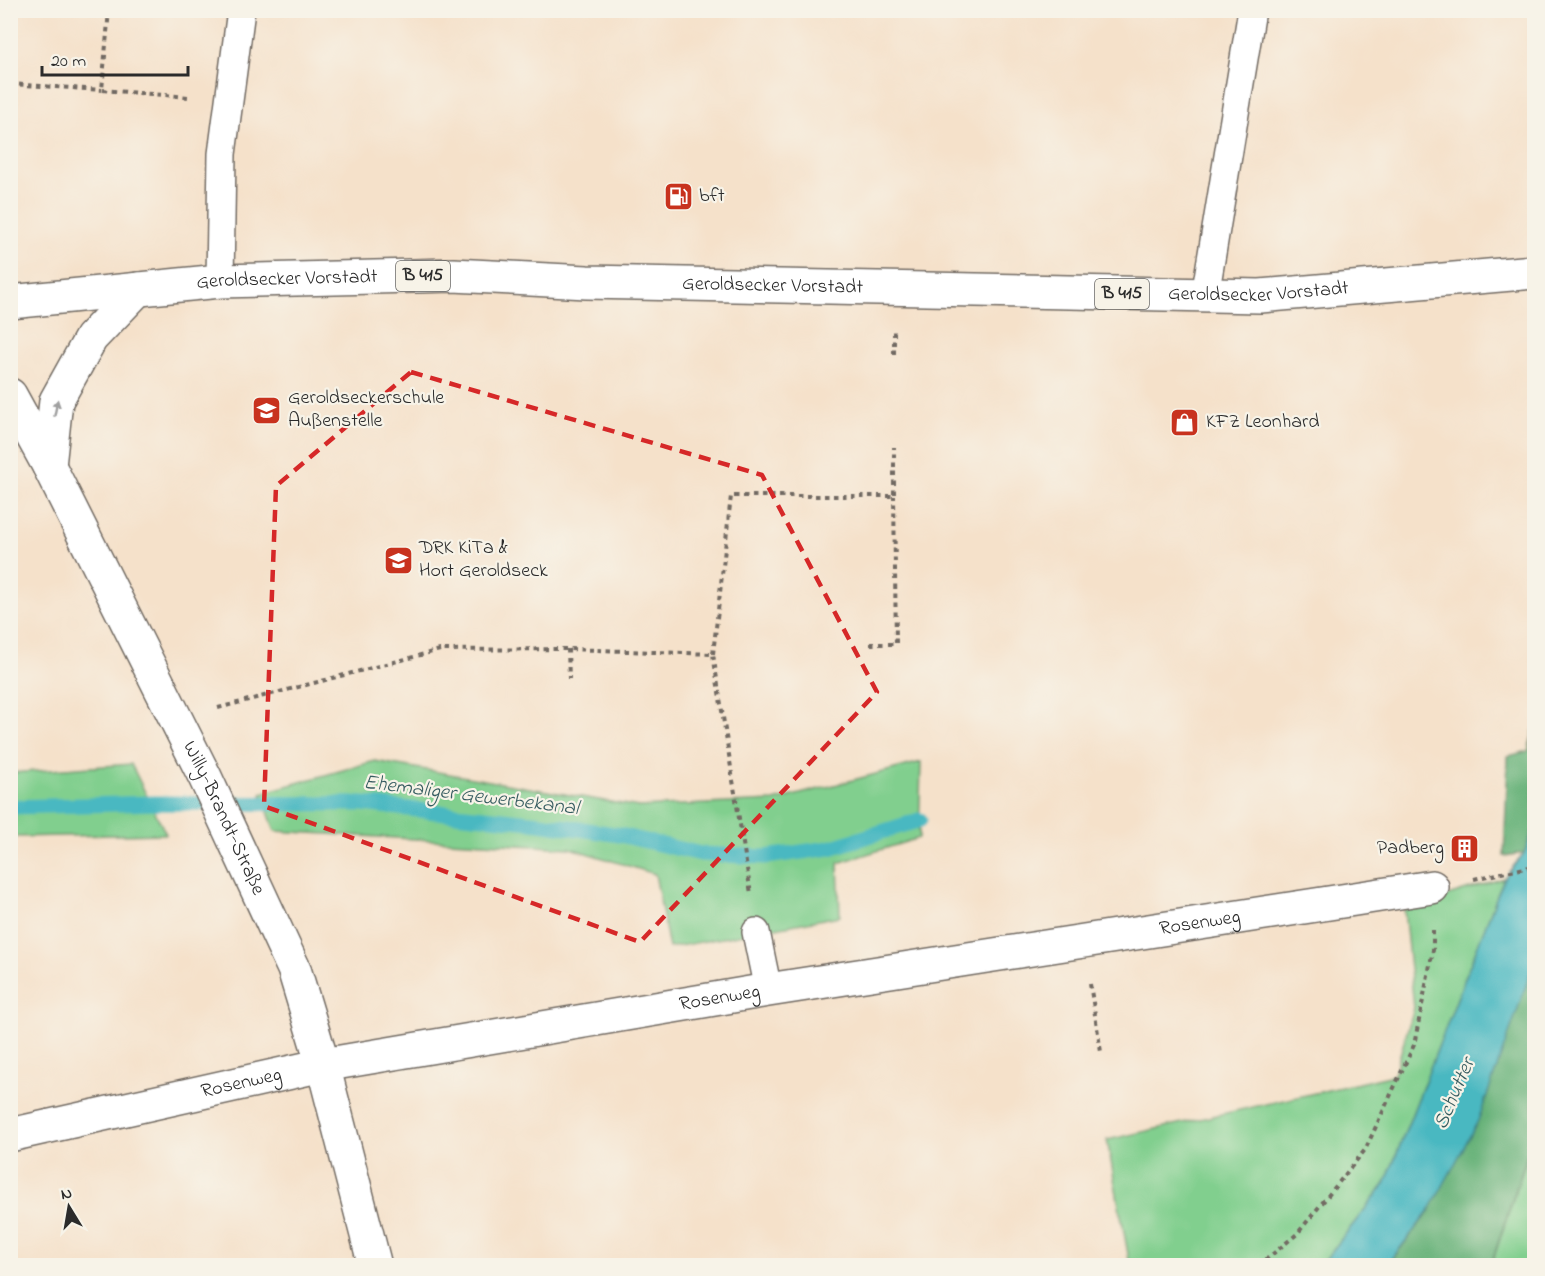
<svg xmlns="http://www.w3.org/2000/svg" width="1545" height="1276" font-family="'Indie Flower',sans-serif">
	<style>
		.green { fill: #81cf8e; stroke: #567d5c; stroke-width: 1.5 }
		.forest { fill: #68b279; stroke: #4a6e52; stroke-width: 1.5 }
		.water { fill: #49b8c1; stroke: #3a7276; stroke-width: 1.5 }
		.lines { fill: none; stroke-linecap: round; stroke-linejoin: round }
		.stream { stroke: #49b8c1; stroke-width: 15 }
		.lane-casing { stroke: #726b63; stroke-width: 30 }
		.street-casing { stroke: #726b63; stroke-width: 36 }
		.primary-casing { stroke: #726b63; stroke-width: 36 }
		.path { stroke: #726b63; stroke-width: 4; stroke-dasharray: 4.5 4.5; stroke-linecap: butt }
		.lane { stroke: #fff; stroke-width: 27 }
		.street { stroke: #fff; stroke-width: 33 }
		.primary { stroke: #fff; stroke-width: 33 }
		.oneway { fill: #a0a0a0 }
		.marked { fill: none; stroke: #d62828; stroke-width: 4.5; stroke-dasharray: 12 8; stroke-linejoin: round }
		.labels { text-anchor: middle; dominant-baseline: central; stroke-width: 4.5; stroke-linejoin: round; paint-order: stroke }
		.shield { fill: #f7f3e8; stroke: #686764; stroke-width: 1.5 }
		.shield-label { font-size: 18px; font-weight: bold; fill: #2b2b2b }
		.poi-label { font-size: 20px; fill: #2b2b2b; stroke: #f7f3e8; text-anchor: start }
		.street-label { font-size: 20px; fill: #2b2b2b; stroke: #f7f3e8 }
		.water-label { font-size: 21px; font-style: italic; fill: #365c60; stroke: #f7f3e8 }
	</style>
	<rect width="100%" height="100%" fill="#f7f3e8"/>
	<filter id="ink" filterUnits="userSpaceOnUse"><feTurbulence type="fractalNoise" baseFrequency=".0167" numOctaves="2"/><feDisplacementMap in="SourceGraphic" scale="12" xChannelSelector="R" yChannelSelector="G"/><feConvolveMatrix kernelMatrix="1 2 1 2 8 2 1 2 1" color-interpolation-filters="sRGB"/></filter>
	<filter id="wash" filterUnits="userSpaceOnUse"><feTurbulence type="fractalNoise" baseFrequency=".008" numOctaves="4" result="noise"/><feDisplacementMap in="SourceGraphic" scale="24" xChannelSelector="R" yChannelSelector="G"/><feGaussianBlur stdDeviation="1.35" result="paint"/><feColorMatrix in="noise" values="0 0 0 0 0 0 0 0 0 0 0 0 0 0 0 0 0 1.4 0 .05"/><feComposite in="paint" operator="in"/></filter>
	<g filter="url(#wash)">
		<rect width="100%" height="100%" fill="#f5e1ca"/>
		<g class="green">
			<polygon points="375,761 639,807 774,801 921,762 919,838 838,863 840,916 669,948 655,874 570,848 275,831 261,793"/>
			<polygon points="131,764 166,834 11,837 11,773"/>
			<polygon points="1504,878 1385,1184 1321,1265 1130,1265 1107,1140 1394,1075 1414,1008 1404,910"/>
			<polygon points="1534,1135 1534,1265 1491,1266 1533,1139"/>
		</g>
		<g class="forest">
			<polygon points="1534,729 1534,829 1524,853 1504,856 1508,756 1528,751"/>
			<polygon points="1534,963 1534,1135 1491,1265 1387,1266 1430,1210"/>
		</g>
		<polygon class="water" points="1534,829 1534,963 1478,1121 1430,1210 1387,1265 1321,1265 1385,1184 1504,878 1524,853"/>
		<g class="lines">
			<polyline class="stream" points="10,807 155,803 362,804 540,823 620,835 701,854 766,857 830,848 920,820"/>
		</g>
	</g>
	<g filter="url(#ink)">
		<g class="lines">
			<defs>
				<g id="lane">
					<polyline points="220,281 222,154 241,10"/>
					<polyline points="1205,296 1252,10"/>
					<polyline points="756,932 768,990"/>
				</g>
				<g id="street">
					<path id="s1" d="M10 395 49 466 205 777 294 969 323 1065 375 1266"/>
					<polyline points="49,466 56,401 91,338 138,289"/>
					<path id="s2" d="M10 1135 323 1065 768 990 1432 887"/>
				</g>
				<g id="primary">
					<path id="s3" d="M10 302 220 281 453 275 587 282 1260 296 1534 272"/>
				</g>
			</defs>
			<use href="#lane" class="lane-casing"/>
			<use href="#street" class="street-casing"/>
			<use href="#primary" class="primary-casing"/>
			<g class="path">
				<polyline points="109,10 102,90 189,97"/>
				<polyline points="10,84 102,90"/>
				<polyline points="894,354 894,330"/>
				<polyline points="870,644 896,644 894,496"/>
				<polyline points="568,649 569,679"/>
				<polyline points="713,654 731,496 894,496 894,447"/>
				<polyline points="218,708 440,650 568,649 713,654 751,894"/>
				<polyline points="1474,879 1534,866"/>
				<polyline points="1090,984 1101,1052"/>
				<polyline points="1258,1266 1297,1234 1365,1150 1414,1045 1433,950 1433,930"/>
			</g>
			<use href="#lane" class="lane"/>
			<use href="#street" class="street"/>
			<use href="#primary" class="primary"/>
		</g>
		<defs><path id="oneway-solid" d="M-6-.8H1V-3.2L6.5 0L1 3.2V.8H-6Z" transform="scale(1.5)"/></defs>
		<use class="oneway" href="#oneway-solid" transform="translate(56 408) rotate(-79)"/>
	</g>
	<path class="marked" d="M411 372 762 475 877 692 640 942 264 806 276 486Z"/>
	<defs>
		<symbol id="fuel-square" viewBox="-11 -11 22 22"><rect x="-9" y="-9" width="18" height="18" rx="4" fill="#c8321e" stroke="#f7f3e8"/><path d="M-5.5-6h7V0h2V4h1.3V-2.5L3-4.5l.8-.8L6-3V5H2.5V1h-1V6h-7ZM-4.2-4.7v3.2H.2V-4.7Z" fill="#fff"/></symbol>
		<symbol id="school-square" viewBox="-11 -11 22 22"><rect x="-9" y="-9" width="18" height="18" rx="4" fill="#c8321e" stroke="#f7f3e8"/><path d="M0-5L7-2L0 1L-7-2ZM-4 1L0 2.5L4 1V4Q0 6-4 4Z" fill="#fff"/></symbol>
		<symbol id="shop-square" viewBox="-11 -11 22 22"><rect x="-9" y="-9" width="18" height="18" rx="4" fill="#c8321e" stroke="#f7f3e8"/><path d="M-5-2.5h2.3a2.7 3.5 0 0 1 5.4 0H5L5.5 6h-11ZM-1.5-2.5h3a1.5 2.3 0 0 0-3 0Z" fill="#fff"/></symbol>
		<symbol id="building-square" viewBox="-11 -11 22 22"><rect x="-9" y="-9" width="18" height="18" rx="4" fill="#c8321e" stroke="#f7f3e8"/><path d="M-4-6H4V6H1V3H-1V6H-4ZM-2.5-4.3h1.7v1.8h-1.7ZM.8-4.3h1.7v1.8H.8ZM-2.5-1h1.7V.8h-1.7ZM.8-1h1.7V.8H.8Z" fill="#fff"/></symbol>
	</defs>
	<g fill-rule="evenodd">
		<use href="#fuel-square" x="662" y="180" width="33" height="33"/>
		<use href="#school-square" x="250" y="394" width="33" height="33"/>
		<use href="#shop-square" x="1168" y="406" width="33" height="33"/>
		<use href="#school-square" x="382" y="544" width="33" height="33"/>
		<use href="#building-square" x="1448" y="832" width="33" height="33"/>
	</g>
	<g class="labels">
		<g class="shield">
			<rect x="396" y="261" width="54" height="30" rx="4.5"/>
			<rect x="1095" y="279" width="54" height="30" rx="4.5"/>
		</g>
		<g class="shield-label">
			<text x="423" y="276">B 415</text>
			<text x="1122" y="294">B 415</text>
		</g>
		<g class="poi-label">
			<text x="699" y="196">bft</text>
			<text x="288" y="398">Geroldseckerschule<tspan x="288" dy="23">Außenstelle</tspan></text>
			<text x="1206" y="422">KFZ Leonhard</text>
			<text x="419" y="548">DRK KiTa &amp;<tspan x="419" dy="23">Hort Geroldseck</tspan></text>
			<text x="1444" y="848" text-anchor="end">Padberg</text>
		</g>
		<g class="street-label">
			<text stroke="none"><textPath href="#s3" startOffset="278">Geroldsecker Vorstadt</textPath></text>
			<text stroke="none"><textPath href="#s3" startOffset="764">Geroldsecker Vorstadt</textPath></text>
			<text stroke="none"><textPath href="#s3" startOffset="1250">Geroldsecker Vorstadt</textPath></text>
			<text stroke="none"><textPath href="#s1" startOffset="474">Willy-Brandt-Straße</textPath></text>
			<text stroke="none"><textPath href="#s2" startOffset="1209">Rosenweg</textPath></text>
			<text stroke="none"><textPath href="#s2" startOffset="723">Rosenweg</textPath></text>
			<text stroke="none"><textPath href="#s2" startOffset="237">Rosenweg</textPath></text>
		</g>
		<g class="water-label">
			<text transform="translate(471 796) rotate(7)">Ehemaliger Gewerbekanal</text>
			<text transform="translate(1455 1094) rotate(-67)">Schutter</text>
		</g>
	</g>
	<rect width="1545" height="1276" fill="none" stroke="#f7f3e8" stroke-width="36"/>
	<g transform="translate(69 1207) rotate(349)" stroke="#f7f3e8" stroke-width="4.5" paint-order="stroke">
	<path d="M0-4.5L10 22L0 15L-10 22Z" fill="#2b2b2b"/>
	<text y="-9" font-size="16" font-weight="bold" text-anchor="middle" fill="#2b2b2b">N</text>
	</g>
	<path d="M42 66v9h146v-9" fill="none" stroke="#2b2b2b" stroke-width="3"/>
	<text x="51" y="66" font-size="18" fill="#2b2b2b" stroke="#f7f3e8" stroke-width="4.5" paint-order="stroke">20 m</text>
</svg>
